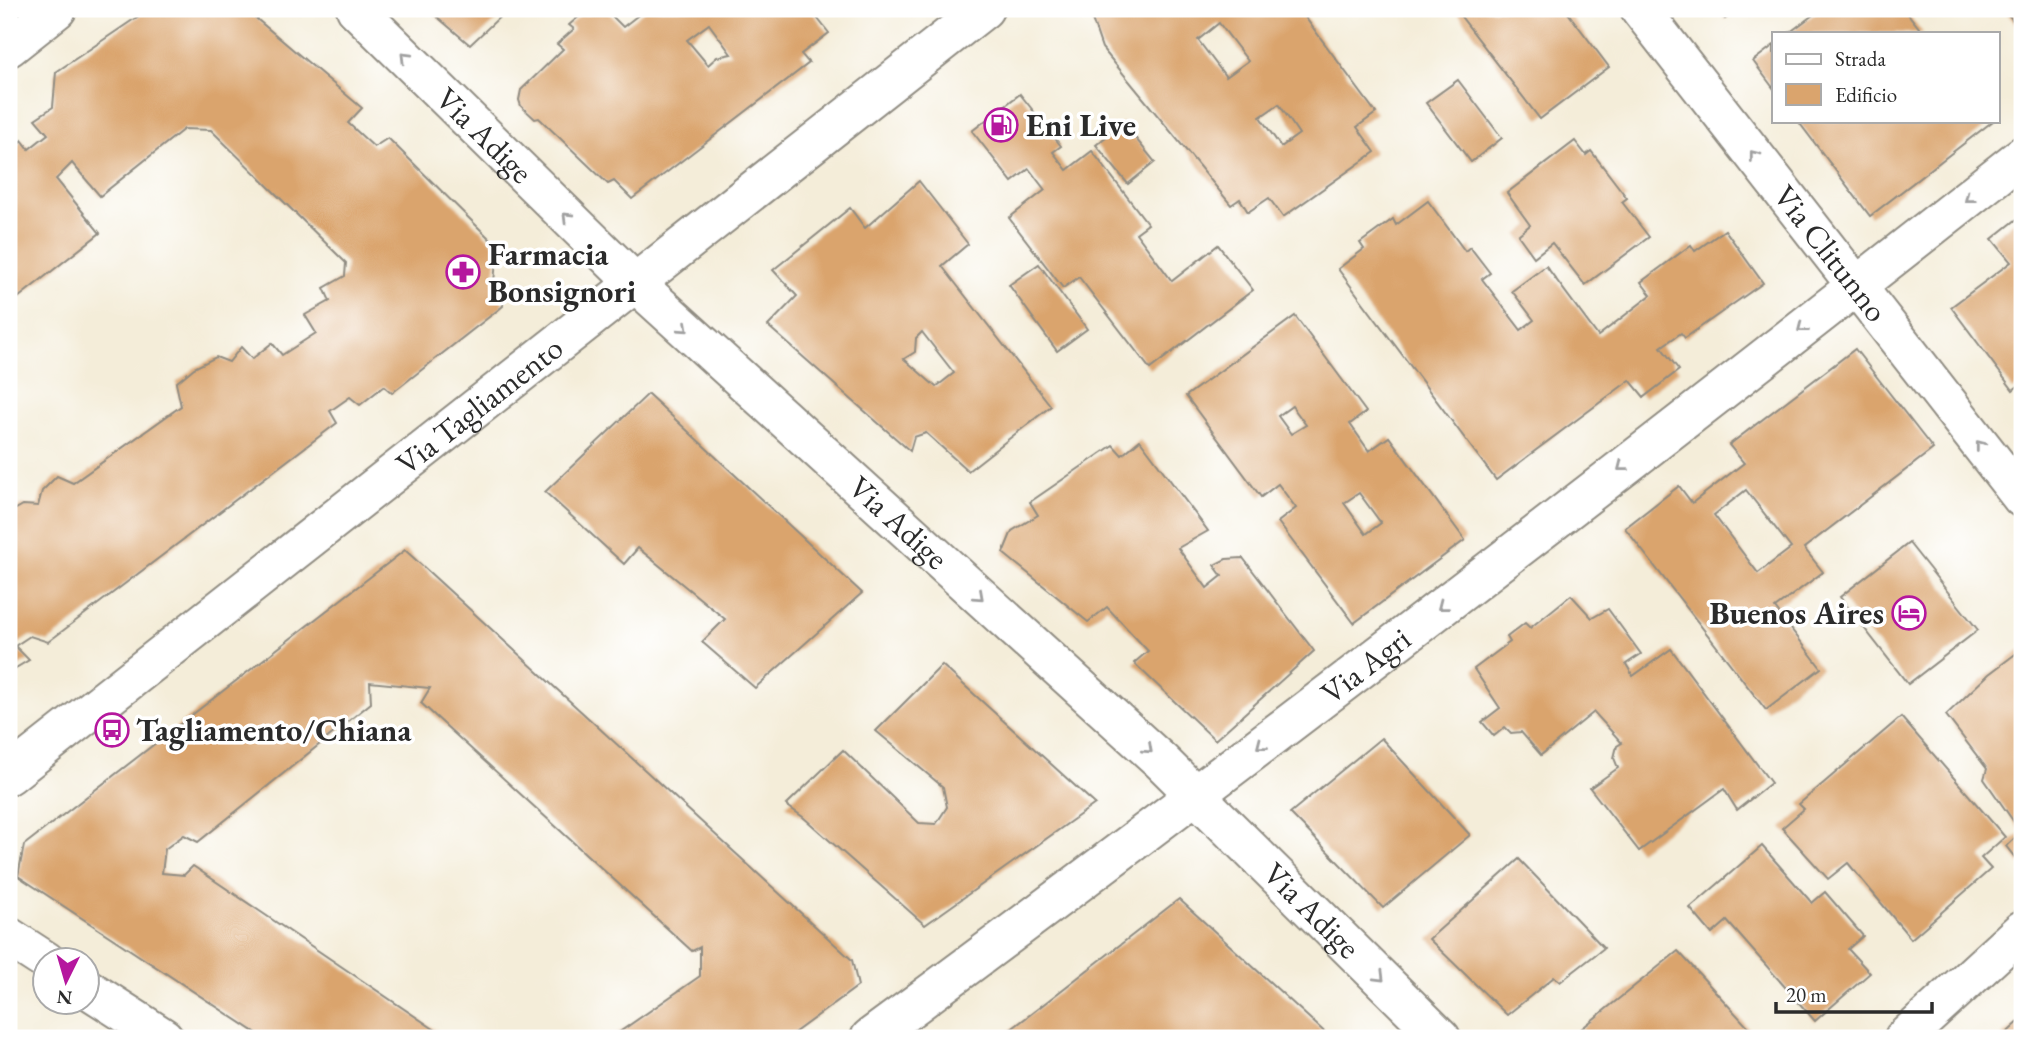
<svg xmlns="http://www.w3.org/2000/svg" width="2031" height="1047" font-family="'EB Garamond',serif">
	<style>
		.building { fill: #daa46d; fill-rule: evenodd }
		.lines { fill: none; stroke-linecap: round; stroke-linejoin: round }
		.minor-casing { stroke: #908c82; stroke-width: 42 }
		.minor { stroke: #fff; stroke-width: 38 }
		.oneway { stroke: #a0a0a0 }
		.labels { text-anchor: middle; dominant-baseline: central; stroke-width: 7; stroke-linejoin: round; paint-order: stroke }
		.poi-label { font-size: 32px; font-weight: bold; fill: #2b2b2b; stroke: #fff; text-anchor: start }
		.street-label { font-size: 32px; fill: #2b2b2b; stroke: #fff }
	</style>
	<rect width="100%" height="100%" fill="#fff"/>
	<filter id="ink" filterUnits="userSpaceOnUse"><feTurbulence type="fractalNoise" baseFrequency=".0143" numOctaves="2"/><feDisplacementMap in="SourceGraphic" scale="14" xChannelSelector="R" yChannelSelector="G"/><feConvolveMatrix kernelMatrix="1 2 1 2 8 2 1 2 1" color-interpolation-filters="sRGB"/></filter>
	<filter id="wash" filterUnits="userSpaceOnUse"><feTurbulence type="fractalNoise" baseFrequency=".00686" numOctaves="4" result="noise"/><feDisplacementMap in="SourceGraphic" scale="28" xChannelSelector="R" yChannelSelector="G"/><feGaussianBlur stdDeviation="1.57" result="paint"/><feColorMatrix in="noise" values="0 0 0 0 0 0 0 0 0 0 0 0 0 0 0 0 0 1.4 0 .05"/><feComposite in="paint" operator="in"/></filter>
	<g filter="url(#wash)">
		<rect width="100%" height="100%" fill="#f4edd9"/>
		<g id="blocks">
			<g class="building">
				<polygon points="149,9 245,9 362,108 348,123 374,147 388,138 494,243 503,240 505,252 497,251 493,292 502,291 503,306 392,393 384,386 360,405 350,397 330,411 337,423 48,642 30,636 15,646 29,660 9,672 9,513 23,505 38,506 42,491 57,476 73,483 181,406 176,383 194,368 216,357 229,362 241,347 252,359 272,343 282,355 316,333 305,315 330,301 324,288 345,276 346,263 211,130 184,129 100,196 72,163 56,179 100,233 9,305 9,151 22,140 29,149 48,134 35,119 53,107 56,72"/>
				<polygon points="428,9 508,9 470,45"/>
				<path d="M595 9H605L623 27 646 9H810L829 33 801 54 809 63 632 199 614 181 608 184 539 118 535 119 521 106 519 100 521 90 563 49 557 44 574 29 569 25 582 14 588 15ZM709 24 731 54 717 57 708 65 687 40Z"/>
				<path d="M1100 9H1299L1376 113 1357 127 1375 152 1283 217 1269 198 1248 212 1240 199 1231 205 1102 48 1091 16ZM1219 23 1248 61 1226 77 1198 40ZM1279 104 1299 134 1281 147 1260 117Z"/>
				<polygon points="1458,9 1565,9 1609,67 1540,119 1456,10"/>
				<polygon points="1716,9 1738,9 1725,19"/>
				<polygon points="1821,9 1904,9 1923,33 1789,33"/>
				<polygon points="2004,9 2022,9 2022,32"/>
				<polygon points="1774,45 1774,89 1753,61"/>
				<polygon points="1458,80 1502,138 1471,162 1426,103"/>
				<polygon points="1020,94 1061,146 1053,152 1067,170 1092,151 1148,224 1136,233 1172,281 1218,245 1253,290 1150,369 1079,277 1063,288 1009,218 1045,190 1029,169 1012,182 972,131"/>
				<polygon points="1798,121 1993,121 1870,216"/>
				<polygon points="1123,123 1155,162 1128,184 1096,145"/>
				<polygon points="1575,141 1586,155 1591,151 1627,198 1622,202 1649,237 1585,285 1552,243 1534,257 1518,235 1530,225 1507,193"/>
				<path d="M919 181 968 244 942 266 1051 406 968 471 926 433 914 437 910 451 768 326 797 296 773 270 850 208 865 228ZM922 332 954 373 936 387 904 359 915 352 916 338Z"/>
				<polygon points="1428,201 1465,251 1470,247 1490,273 1482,279 1521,330 1534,320 1512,291 1546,266 1598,336 1651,295 1641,282 1691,245 1695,251 1725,230 1763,283 1685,338 1681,333 1661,347 1679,370 1644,397 1630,380 1496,480 1338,269 1364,249 1360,243 1393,219 1396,225"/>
				<polygon points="2022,215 2022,383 2013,390 1951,307 2011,262 1992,239"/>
				<polygon points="1039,264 1087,329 1057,351 1009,285"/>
				<path d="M1295 316 1366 412 1350 424 1369 451 1389 437 1465 540 1354 623 1278 522 1296 508 1278 484 1261 497 1186 396ZM1292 406 1306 425 1291 434 1278 416ZM1359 493 1381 523 1366 534 1344 503Z"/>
				<path d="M1855 349 1933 449 1804 548 1823 572 1775 608 1821 668 1766 710 1625 528 1679 486 1692 503 1744 463 1729 445ZM1746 490 1791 548 1758 573 1714 515Z"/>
				<polygon points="648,394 862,593 755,688 702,642 725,619 638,548 624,564 545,492"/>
				<polygon points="1140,440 1208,531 1178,548 1207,588 1222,576 1214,565 1226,559 1243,558 1314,651 1215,740 1134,663 1148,651 1107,607 1088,622 1003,553 1012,531 1038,515 1030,502 1113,445 1122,455"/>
				<polygon points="1909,543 1978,630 1908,684 1840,597"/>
				<polygon points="405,550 852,960 858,986 787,1038 611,1038 700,976 700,947 692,951 421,703 430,688 370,682 371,703 198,842 184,835 165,849 162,873 184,875 193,866 447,1038 264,1038 18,876 24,845"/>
				<polygon points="1571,595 1592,618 1608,609 1641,654 1626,664 1633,676 1671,649 1771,783 1737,810 1724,789 1639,851 1590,788 1618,768 1614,758 1617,746 1622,743 1594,712 1541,755 1521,732 1511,733 1505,727 1494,736 1482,722 1500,708 1474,669 1510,642 1507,637 1525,623 1530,628"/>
				<polygon points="2022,649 2022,863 2020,864 2006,846 2021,832 1984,779 1987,769 1946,715 1989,674"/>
				<polygon points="942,665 1095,804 925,925 803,817 786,805 843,750 919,823 936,824 947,807 943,787 876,731"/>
				<polygon points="1901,717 2005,837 1981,858 1991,869 1911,939 1848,863 1828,879 1782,828 1804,809 1799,804"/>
				<polygon points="1381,738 1470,835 1383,908 1290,813"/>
				<polygon points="1762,846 1812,903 1825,892 1863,936 1848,949 1870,973 1815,1021 1727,921 1712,934 1690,908"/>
				<polygon points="1519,859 1604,948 1560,982 1554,977 1507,1015 1429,939"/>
				<polygon points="1179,899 1331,1038 1000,1038"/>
				<polygon points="1678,951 1758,1038 1570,1038"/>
				<polygon points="2022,1019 2022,1038 2001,1038"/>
			</g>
		</g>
	</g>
	<g filter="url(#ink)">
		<use href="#blocks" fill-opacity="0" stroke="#908c82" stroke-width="2"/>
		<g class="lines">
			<defs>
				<g id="minor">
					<path id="s1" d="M356 9 634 282 1161 761 1441 1038"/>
					<path id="s2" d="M1640 9 2022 498"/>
					<polyline points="9,47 57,9"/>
					<path id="s3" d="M9 775 984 9"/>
					<polyline points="9,937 46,961"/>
					<polyline points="88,989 164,1038"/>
					<path id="s4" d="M870 1038C1259 751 1642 455 2022 156"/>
					<polyline points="1904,1038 2022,930"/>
				</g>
			</defs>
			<use href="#minor" class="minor-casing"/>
			<use href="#minor" class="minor"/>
		</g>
		<defs><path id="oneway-chevron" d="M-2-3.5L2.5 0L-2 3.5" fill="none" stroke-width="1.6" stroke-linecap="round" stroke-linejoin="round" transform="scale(1.75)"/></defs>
		<g class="oneway">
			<use href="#oneway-chevron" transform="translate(405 57) rotate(-135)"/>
			<use href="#oneway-chevron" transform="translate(1754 155) rotate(-128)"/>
			<use href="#oneway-chevron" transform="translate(1969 198) rotate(142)"/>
			<use href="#oneway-chevron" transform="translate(567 217) rotate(-135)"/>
			<use href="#oneway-chevron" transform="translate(684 328) rotate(42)"/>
			<use href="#oneway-chevron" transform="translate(1802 328) rotate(142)"/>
			<use href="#oneway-chevron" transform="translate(1980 445) rotate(-128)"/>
			<use href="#oneway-chevron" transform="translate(1622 467) rotate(142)"/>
			<use href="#oneway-chevron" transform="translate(979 596) rotate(42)"/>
			<use href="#oneway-chevron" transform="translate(1442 606) rotate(142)"/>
			<use href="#oneway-chevron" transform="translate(1261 745) rotate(142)"/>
			<use href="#oneway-chevron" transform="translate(1148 749) rotate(42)"/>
			<use href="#oneway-chevron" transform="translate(1380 977) rotate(45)"/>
		</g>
	</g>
	<defs>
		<symbol id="fuel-ring" viewBox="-11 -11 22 22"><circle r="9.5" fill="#fff" stroke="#b5179e" stroke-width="1.5"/><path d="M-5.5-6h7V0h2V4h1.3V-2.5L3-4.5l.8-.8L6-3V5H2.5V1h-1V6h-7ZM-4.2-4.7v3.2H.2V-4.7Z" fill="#b5179e"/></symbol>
		<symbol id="pharmacy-ring" viewBox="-11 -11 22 22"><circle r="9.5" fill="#fff" stroke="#b5179e" stroke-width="1.5"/><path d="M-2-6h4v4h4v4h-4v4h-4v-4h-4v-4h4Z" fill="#b5179e"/></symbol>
		<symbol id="hotel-ring" viewBox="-11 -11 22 22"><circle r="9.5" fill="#fff" stroke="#b5179e" stroke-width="1.5"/><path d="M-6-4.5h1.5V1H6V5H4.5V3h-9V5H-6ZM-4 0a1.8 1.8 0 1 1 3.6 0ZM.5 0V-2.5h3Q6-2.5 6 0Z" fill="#b5179e"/></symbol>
		<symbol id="bus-ring" viewBox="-11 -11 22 22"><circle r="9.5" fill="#fff" stroke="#b5179e" stroke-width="1.5"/><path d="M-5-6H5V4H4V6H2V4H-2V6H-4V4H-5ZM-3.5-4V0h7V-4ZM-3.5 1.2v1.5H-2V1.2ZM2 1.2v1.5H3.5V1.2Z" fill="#b5179e"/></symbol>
	</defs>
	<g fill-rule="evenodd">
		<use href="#fuel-ring" x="982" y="106" width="38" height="38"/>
		<use href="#pharmacy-ring" x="444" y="253" width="38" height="38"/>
		<use href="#hotel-ring" x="1890" y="594" width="38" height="38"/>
		<use href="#bus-ring" x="93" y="711" width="38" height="38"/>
	</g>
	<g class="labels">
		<g class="poi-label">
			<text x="1026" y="125">Eni Live</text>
			<text x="488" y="254">Farmacia<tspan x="488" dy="37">Bonsignori</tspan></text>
			<text x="1884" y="613" text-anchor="end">Buenos Aires</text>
			<text x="136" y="730">Tagliamento/Chiana</text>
		</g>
		<g class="street-label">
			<text stroke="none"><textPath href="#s1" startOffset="180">Via Adige</textPath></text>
			<text stroke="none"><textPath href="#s2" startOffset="310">Via Clitunno</textPath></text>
			<text stroke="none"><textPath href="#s3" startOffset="598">Via Tagliamento</textPath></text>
			<text stroke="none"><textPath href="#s1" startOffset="747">Via Adige</textPath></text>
			<text stroke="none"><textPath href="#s4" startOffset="620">Via Agri</textPath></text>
			<text stroke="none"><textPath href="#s1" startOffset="1314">Via Adige</textPath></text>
		</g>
	</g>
	<rect width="2031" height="1047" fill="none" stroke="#fff" stroke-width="35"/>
	<rect x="1772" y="32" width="228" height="91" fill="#ffffff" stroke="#aaaaaa" stroke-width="2"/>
	<rect x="1786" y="54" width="35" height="10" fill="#ffffff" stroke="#aaaaaa" stroke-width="2"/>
	<text x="1835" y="66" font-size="21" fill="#2b2b2b">Strada</text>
	<rect x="1786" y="84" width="35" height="21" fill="#daa46d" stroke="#aaaaaa" stroke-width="2"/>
	<text x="1835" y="102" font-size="21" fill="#2b2b2b">Edificio</text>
	<g transform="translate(66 981) rotate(185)"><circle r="33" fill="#ffffff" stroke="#aaaaaa" stroke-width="2"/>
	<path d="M0-5L12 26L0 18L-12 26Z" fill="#b5179e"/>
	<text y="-10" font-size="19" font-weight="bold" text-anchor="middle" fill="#2b2b2b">N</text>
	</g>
	<path d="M1776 1002v10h156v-10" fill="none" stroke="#2b2b2b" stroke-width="3.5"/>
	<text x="1786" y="1002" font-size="21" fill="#2b2b2b" stroke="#ffffff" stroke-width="5" paint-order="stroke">20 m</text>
</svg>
